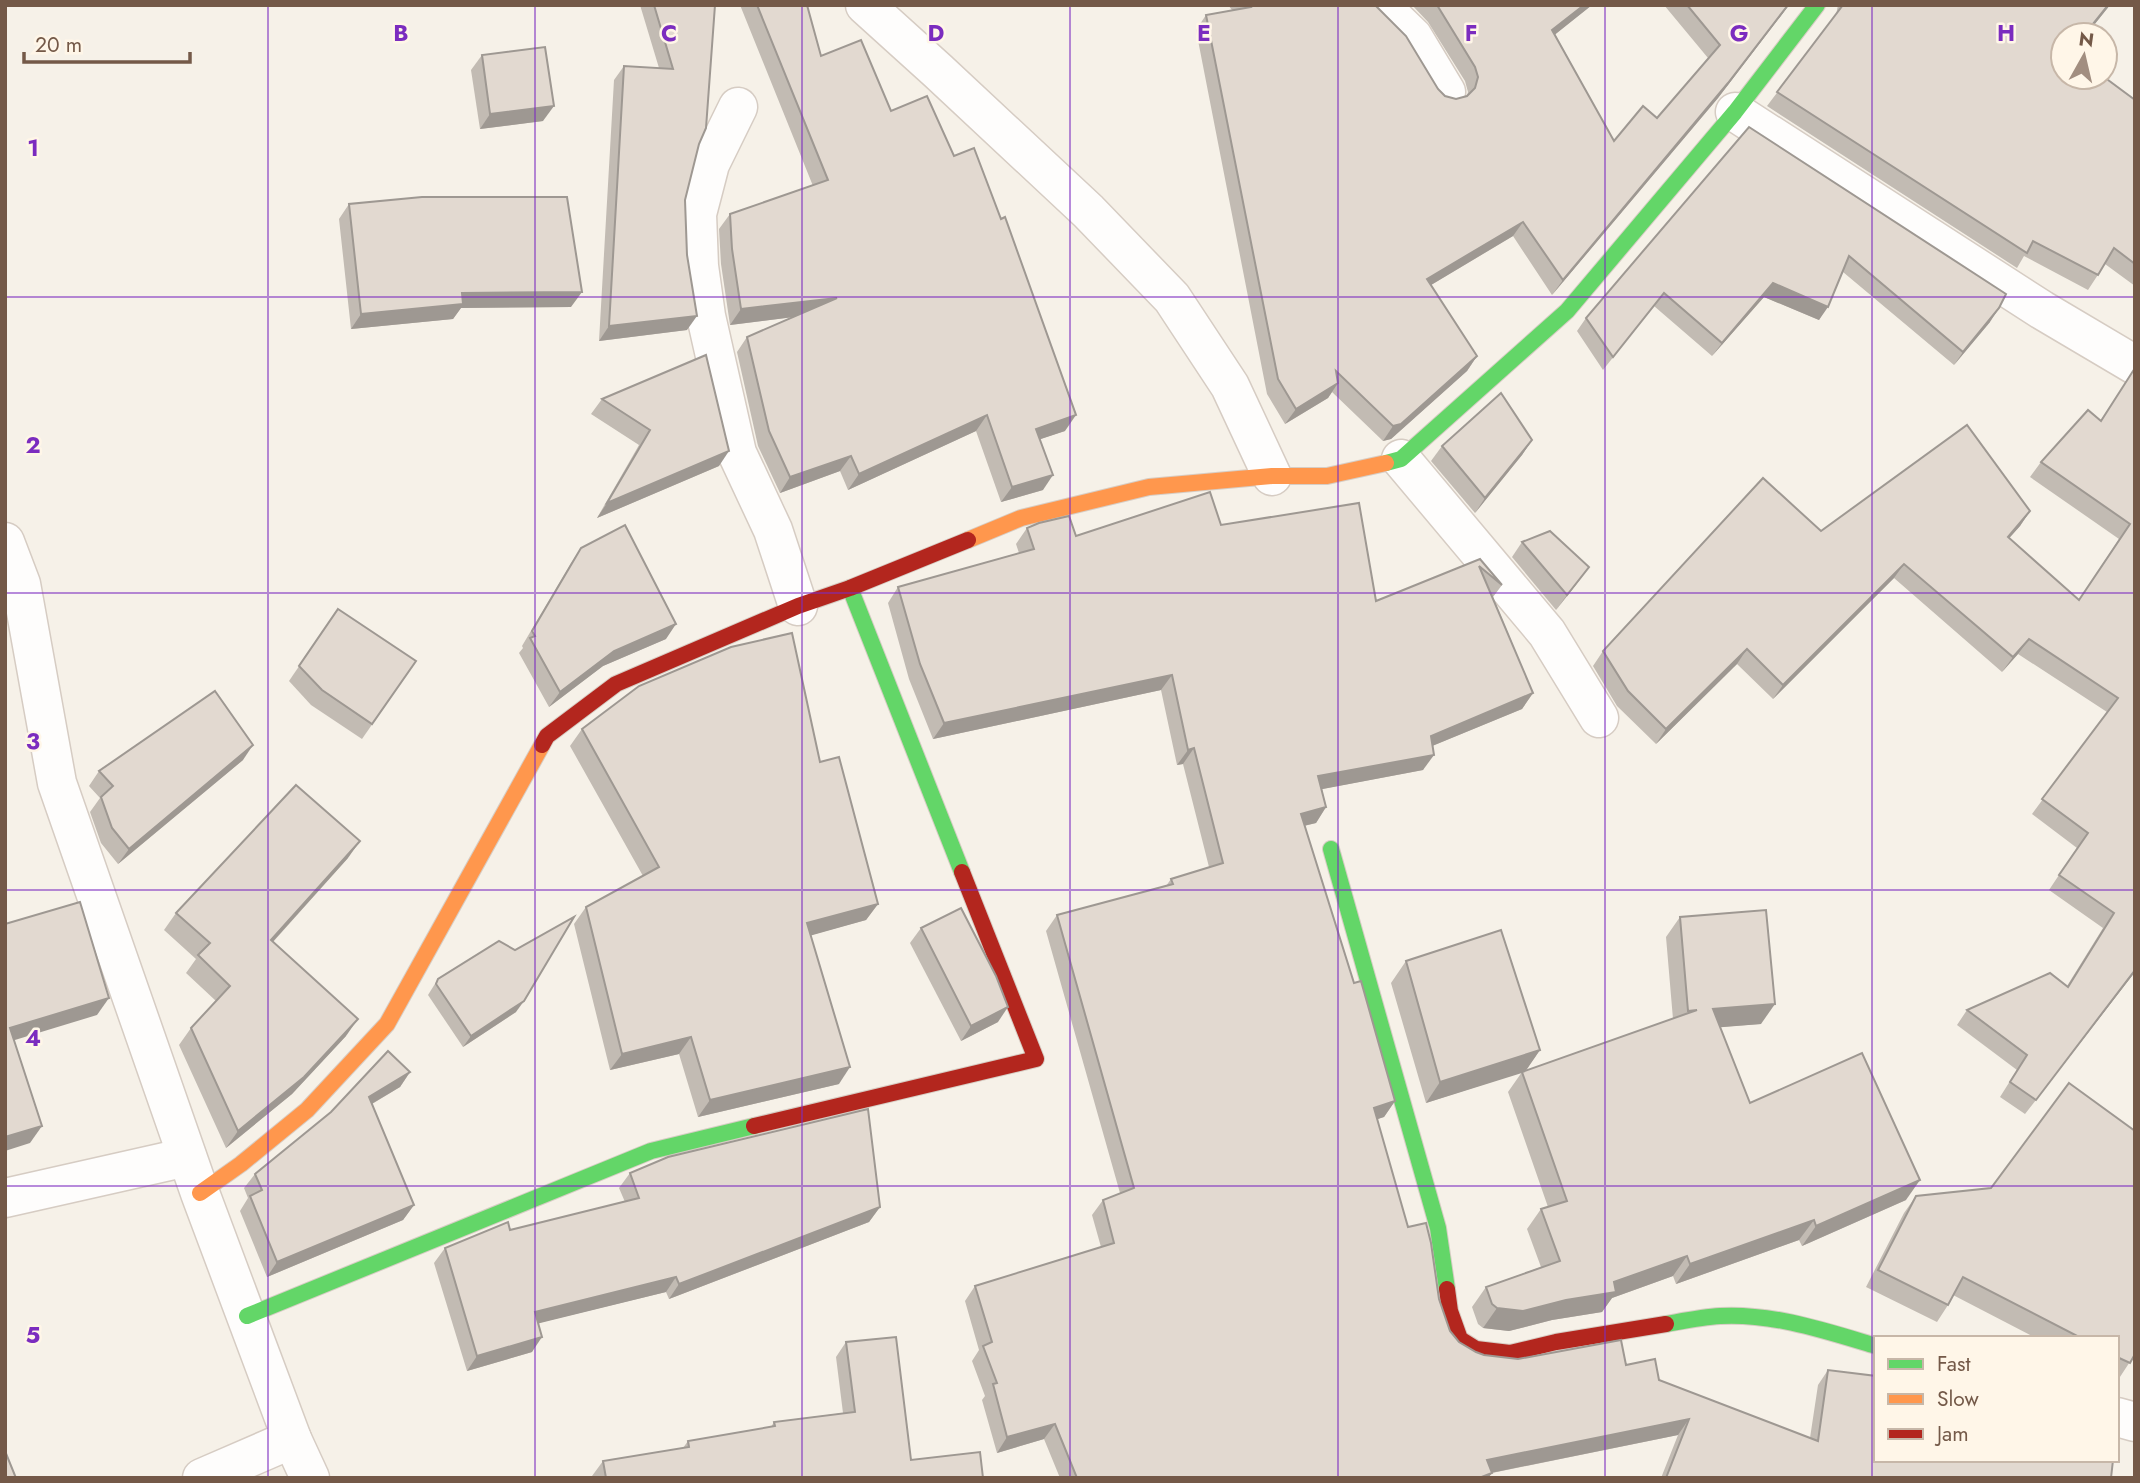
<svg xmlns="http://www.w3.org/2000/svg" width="2140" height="1483" font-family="Jost,sans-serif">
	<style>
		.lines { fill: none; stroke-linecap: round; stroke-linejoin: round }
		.street-casing { stroke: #d6ccc3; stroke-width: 41 }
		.fast-casing { stroke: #d7cdc4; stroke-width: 18 }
		.slow-casing { stroke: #d7cdc4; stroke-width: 18 }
		.jam-casing { stroke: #d7cdc4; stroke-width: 18 }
		.street { stroke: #fefdfc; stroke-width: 38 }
		.fast { stroke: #63d668; stroke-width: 16 }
		.slow { stroke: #ff974d; stroke-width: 16 }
		.jam { stroke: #b3261e; stroke-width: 16 }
		.wall { fill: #c2bbb3 }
		.shaded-wall { fill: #9e9892 }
		.building { fill: #e2d9d0; stroke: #9e9892; stroke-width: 2 }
		.grid { fill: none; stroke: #7b2cbf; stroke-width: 2; stroke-opacity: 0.55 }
		.grid-label { font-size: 23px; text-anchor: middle; font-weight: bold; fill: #7b2cbf; stroke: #fff6e8; stroke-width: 5; stroke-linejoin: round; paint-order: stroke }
	</style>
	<rect width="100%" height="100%" fill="#f6f1e8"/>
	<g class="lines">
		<defs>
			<g id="street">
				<polyline points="865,5 938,71 1088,211 1172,298 1230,386 1272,476"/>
				<polyline points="1380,5 1413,37 1446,92"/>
				<polyline points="738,107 710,164 697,214 699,266 706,316 737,453 773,530 798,606"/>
				<polyline points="1735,112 2042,310 2135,365"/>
				<polyline points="1401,459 1547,633 1599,718"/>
				<polyline points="5,542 21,584 57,783 200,1193 292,1439 310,1478"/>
				<polyline points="5,1198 187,1157"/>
				<polyline points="2117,1417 2135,1422"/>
				<polyline points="202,1478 292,1439"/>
			</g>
			<g id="fast">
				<polyline points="1386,463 1401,459 1567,311 1735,112 1817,5"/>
				<polyline points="850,588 962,872"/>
				<polyline points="1331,849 1438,1228 1447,1289"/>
				<polyline points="247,1316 651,1151 754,1126"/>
				<path d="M1666 1324C1683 1321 1702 1317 1720 1316 1773 1313 1826 1331 1876 1346"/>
			</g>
			<g id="slow">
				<polyline points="968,540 1021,518 1149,487 1272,476 1327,476 1386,463"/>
				<polyline points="200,1193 241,1164 307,1110 387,1024 542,745"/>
			</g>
			<g id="jam">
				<polyline points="542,745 547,736 616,684 798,606 850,588 968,540"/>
				<polyline points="754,1126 1036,1059 962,872"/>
				<polyline points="1447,1289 1450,1311 1460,1339 1476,1349 1510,1353 1556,1342 1666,1324"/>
			</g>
		</defs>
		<use href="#street" class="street-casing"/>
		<use href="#fast" class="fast-casing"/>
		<use href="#slow" class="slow-casing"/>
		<use href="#jam" class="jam-casing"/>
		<use href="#street" class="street"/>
		<use href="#fast" class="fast"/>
		<use href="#slow" class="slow"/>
		<use href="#jam" class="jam"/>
	</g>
	<g class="wall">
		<polygon points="640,5 715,5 699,144 685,200 687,330 599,341 614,80 624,66 659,68"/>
		<polygon points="740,5 807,5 821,56 891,111 1065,431 1040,439 1043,490 1001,502 976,431 848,490 840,471 780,493 758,446 737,352 747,337 793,317 730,325 721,264 719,229 730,214 813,186"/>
		<polygon points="1228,5 1375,5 1438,89 1445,96 1456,99 1467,96 1468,92 1465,81 1428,22 1412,5 1592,5 1555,34 1614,141 1657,118 1708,58 1664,5 1789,5 1718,98 1552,295 1513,236 1431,285 1477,356 1467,371 1391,439 1383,441 1332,392 1328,398 1285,424 1267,394 1196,30 1206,15 1232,10"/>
		<polygon points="1838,5 2110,5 2086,35 2063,35 2063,77 2135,100 2135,286 2105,264 2088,290 2024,256 2017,268 1767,106 1836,15"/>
		<polygon points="482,55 543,121 480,129 471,70"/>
		<polygon points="1749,127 1990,322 1954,365 1843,272 1819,320 1764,297 1712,356 1654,306 1603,370 1577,331 1586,318"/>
		<polygon points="349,204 571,307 461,308 453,319 351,329 339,219"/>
		<polygon points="2133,371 2135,373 2135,972 2025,1114 2000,1097 2017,1070 1957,1025 1967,1010 2067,986 2103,928 2049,890 2077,848 2032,814 2107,712 2018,654 2002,672 1894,578 1773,699 1737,664 1656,744 1617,706 1593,666 1603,651 1821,531 2030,511 2020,526 2009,538 2079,600 2119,539 2030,477 2041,462 2101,420"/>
		<polygon points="602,399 719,466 597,518 639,445 591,414"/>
		<polygon points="1532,440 1522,455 1475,513 1431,461 1442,446"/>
		<polygon points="1221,525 1376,601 1480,559 1502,585 1493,597 1533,693 1522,709 1432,746 1423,770 1322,789 1326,807 1316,823 1304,826 1354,983 1395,1101 1384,1117 1377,1119 1408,1227 1439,1299 1450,1331 1459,1342 1476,1352 1484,1355 1518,1359 1626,1365 1659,1380 1810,1438 1818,1385 1828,1370 2111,1478 1661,1478 1678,1435 1492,1473 1488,1478 1060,1478 1044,1439 997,1453 982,1400 985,1396 972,1361 979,1350 965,1301 975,1286 1101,1247 1092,1215 1103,1200 1120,1193 1046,931 1057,915 1166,886 1171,879 1209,867 1183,764 1177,765 1161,690 933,739 909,679 888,603 898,587 1019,553 1016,544 1027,528 1076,536"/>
		<polygon points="1522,542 1578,582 1556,610 1512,557"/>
		<polygon points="581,548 666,639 603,666 549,707 519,653 523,648 522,646 571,563"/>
		<polygon points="338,609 416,661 362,739 311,705 289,681"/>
		<polygon points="582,729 820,762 878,904 866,920 811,935 839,1084 698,1117 679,1054 610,1070 574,924 586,907 643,876 570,746"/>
		<polygon points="243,760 118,864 101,843 90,812 100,798 89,786 99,771"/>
		<polygon points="348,858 273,942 346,1036 292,1094 226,1148 179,1045 191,1028 216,1001 186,973 196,959 164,930 176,913"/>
		<polygon points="1680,917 1761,1024 1720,1027 1750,1103 1906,1200 1802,1246 1799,1240 1676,1284 1673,1276 1612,1298 1602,1312 1552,1320 1509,1331 1483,1328 1478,1324 1472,1307 1486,1287 1541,1267 1527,1229 1541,1209 1548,1207 1508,1092 1522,1072 1426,1103 1391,983 1406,961 1540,1050 1525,1071 1673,1019 1666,937"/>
		<polygon points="921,928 998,1022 961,1041 910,943"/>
		<polygon points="438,979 516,1012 463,1047 428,995"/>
		<polygon points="410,1072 400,1087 372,1104 414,1205 403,1220 267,1277 240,1211 248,1198 244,1188 255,1174"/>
		<polygon points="2069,1083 2135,1131 2135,1354 2118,1380 2117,1338 2036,1338 1953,1295 1948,1305 1937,1322 1866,1287 1904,1213 1916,1196 1991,1188"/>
		<polygon points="630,1173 880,1207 869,1222 669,1299 666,1292 538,1323 532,1352 467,1371 434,1263 445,1248 510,1230 625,1202 619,1188"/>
		<polygon points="846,1342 911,1460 983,1478 593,1478 592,1476 603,1461 683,1448 688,1441 771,1427 774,1422 843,1413 836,1357"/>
	</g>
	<g class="shaded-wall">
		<polygon points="1584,5 1592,5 1542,45 1552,30"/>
		<polygon points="1788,5 1789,5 1718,98 1552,295 1563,280"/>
		<polygon points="2108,5 2110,5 2086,35 2084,35"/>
		<polygon points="554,106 543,121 480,129 490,114"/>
		<polygon points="1523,222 1513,236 1416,294 1427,279"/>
		<polygon points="1773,283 1828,307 1819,320 1764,297 1712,356 1722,343"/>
		<polygon points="582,292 571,307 461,308 453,319 351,329 361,314 462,293"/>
		<polygon points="837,298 826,313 730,325 741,309"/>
		<polygon points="1999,308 1990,322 1954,365 1963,352"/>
		<polygon points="697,316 687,330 599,341 609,326"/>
		<polygon points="1477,356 1467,371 1391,439 1383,441 1393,426"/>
		<polygon points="1338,383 1328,398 1285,424 1296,409"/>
		<polygon points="987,415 976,431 848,490 859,474"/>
		<polygon points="1076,415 1065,431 1026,444 1036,429"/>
		<polygon points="1532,440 1522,455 1475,513 1485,498"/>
		<polygon points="729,451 719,466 597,518 607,503"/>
		<polygon points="851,456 840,471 780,493 790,477"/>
		<polygon points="1053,475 1043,490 1001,502 1012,487"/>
		<polygon points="2030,511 2020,526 1997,552 2008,537"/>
		<polygon points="1904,564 1894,578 1773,699 1783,685"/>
		<polygon points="1589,567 1578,582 1556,610 1567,595"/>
		<polygon points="676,624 666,639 603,666 549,707 560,692 614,651"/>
		<polygon points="2029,639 2018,654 2002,672 2013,657"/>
		<polygon points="1747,649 1737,664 1656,744 1666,729"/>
		<polygon points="1172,675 1161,690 933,739 944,723"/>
		<polygon points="1533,693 1522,709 1420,751 1431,736"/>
		<polygon points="253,745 243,760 118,864 129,849"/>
		<polygon points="1194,748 1183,764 1177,765 1188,750"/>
		<polygon points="1434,755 1423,770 1307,792 1318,776"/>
		<polygon points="1326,807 1316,823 1290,829 1301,814"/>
		<polygon points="360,841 348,858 259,957 271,940"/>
		<polygon points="878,904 866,920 795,940 807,923"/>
		<polygon points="2135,970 2135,972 2025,1114 2036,1100"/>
		<polygon points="109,998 97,1015 5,1043 10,1028"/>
		<polygon points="524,1001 516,1012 463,1047 471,1036"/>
		<polygon points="1775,1004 1761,1024 1699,1029 1713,1009"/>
		<polygon points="1008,1007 998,1022 961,1041 971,1026"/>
		<polygon points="358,1019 346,1036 292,1094 226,1148 238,1131"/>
		<polygon points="691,1037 679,1054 610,1070 622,1054"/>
		<polygon points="1540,1050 1525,1072 1426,1103 1440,1082"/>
		<polygon points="850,1067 839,1084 698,1117 710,1100"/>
		<polygon points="410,1072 400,1087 358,1112 369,1097"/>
		<polygon points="1395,1101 1384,1117 1363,1124 1374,1108"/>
		<polygon points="42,1126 30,1143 5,1151 5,1137"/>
		<polygon points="1920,1180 1906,1200 1802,1246 1816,1226"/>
		<polygon points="414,1205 403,1220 267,1277 277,1262"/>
		<polygon points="880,1207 869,1222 669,1299 679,1284"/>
		<polygon points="1814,1220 1799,1240 1676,1284 1690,1264"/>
		<polygon points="1687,1256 1673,1276 1612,1298 1602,1312 1552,1320 1509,1331 1483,1328 1497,1308 1614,1282"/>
		<polygon points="676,1277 666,1292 524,1327 535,1312"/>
		<polygon points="542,1337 532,1352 467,1371 477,1356"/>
		<polygon points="1689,1419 1678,1435 1476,1476 1487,1460"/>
		<polygon points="1055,1424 1044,1439 997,1453 1007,1437"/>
		<polygon points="1492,1473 1488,1478 1479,1478"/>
	</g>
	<g class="building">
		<polygon points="654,5 715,5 706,128 699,144 685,200 687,255 697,316 609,326 624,66 673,69"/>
		<polygon points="757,5 807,5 821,56 861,40 891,111 927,96 954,156 974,148 1001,219 1005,217 1076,415 1036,429 1053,475 1012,487 987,415 859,474 851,456 790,477 769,431 747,337 837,298 741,309 732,249 730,214 828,180"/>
		<polygon points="1250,5 1375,5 1406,36 1438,89 1445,96 1456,99 1467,96 1475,88 1478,77 1475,67 1437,5 1584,5 1552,30 1614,141 1643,106 1657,118 1720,45 1687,5 1788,5 1728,83 1563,280 1523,222 1427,279 1477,356 1401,424 1393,426 1336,371 1338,383 1296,409 1278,379 1206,15 1251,7"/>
		<polygon points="1843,5 2108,5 2084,35 2063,35 2063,77 2104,77 2135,100 2135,264 2114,248 2098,275 2033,241 2027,253 1777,92"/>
		<polygon points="545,47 554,106 490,114 482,55"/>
		<polygon points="1749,127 2006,294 1999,308 1963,352 1849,256 1828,307 1773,283 1722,343 1664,293 1613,357 1586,318"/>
		<polygon points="422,197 567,197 582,292 462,293 463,304 361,314 349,204"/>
		<polygon points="706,355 729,451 607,503 650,430 602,399"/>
		<polygon points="2133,371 2135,373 2135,970 2036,1100 2010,1082 2027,1055 1967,1010 2050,973 2068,987 2114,913 2059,875 2088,833 2042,799 2118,698 2029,639 2013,657 1904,564 1783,685 1747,649 1666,729 1628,691 1603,651 1763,478 1821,531 1967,425 2030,511 2008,537 2079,600 2130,524 2041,462 2088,410 2101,421"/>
		<polygon points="1501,393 1532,440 1485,498 1442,446"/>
		<polygon points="1210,492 1221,525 1359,503 1376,601 1480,559 1502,585 1479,566 1533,693 1431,736 1434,755 1318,776 1326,807 1301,814 1354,983 1361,981 1395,1101 1374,1108 1408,1227 1426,1223 1431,1243 1439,1299 1450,1331 1459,1342 1476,1352 1484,1355 1518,1359 1621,1340 1626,1365 1655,1359 1659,1380 1818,1441 1828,1370 1876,1376 1876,1460 2113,1460 2111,1478 1666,1478 1689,1419 1487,1460 1492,1473 1479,1478 1077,1478 1055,1424 1007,1437 993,1384 997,1383 983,1346 992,1342 975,1286 1114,1243 1103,1200 1134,1188 1057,915 1173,884 1171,879 1223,863 1194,748 1188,750 1172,675 944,723 920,664 898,587 1034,549 1027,528 1039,523 1069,516 1076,536"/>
		<polygon points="625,525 676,624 614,651 560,692 530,638 535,636 532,631 581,548"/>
		<polygon points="1550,531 1589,567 1567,595 1522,542"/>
		<polygon points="338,609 416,661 372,724 322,690 299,666"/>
		<polygon points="792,633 820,762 839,757 878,904 807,923 850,1067 710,1100 691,1037 622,1054 586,907 659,867 582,729 639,686 731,647"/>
		<polygon points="215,691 253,745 129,849 112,828 101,797 113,786 99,771"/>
		<polygon points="296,785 360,841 271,940 358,1019 304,1077 238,1131 191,1028 230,986 198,955 210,943 176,913"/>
		<polygon points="80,902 109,998 10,1028 42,1126 5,1137 5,924"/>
		<polygon points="961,908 996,976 1008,1007 971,1026 921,928"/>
		<polygon points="1766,910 1775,1004 1713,1009 1750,1103 1862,1053 1920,1180 1816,1226 1814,1220 1690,1264 1687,1256 1614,1282 1616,1292 1566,1300 1523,1311 1497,1308 1492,1304 1486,1287 1560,1261 1541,1209 1567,1201 1522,1072 1697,1010 1688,1011 1680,917"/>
		<polygon points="574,917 524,1001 471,1036 436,984 438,979 499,941 515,950"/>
		<polygon points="1501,930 1540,1050 1440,1082 1406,961"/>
		<polygon points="388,1051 410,1072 369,1097 414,1205 277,1262 250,1196 262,1190 255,1174 331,1112"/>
		<polygon points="2069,1083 2135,1131 2135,1354 2130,1363 2117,1357 2117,1338 2081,1338 1963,1277 1948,1305 1878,1270 1916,1196 1991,1188"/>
		<polygon points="868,1109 880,1207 679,1284 676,1277 535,1312 542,1337 477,1356 445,1248 508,1222 510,1230 639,1198 630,1173 668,1157"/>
		<polygon points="896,1337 911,1460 980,1452 983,1478 606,1478 603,1461 689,1447 688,1441 775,1426 774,1422 855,1412 846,1342"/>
		<polygon points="5,1451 16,1478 5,1478"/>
	</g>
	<path class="grid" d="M268 5V1478M535 5V1478M802 5V1478M1070 5V1478M1338 5V1478M1605 5V1478M1872 5V1478M5 297H2135M5 593H2135M5 890H2135M5 1186H2135"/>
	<g class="grid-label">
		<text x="401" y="41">B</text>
		<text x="669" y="41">C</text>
		<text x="936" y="41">D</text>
		<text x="1204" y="41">E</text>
		<text x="1471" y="41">F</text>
		<text x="1739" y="41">G</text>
		<text x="2006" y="41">H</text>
		<text x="33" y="156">1</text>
		<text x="33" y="453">2</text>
		<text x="33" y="749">3</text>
		<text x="33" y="1046">4</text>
		<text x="33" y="1343">5</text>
	</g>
	<rect width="2140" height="1483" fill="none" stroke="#745948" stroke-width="14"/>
	<rect x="1874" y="1336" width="245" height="126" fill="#fff6e8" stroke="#c7b7a8" stroke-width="2"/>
	<rect x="1888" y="1359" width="35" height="10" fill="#63d668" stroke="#c7b7a8" stroke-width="2"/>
	<text x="1937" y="1371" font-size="21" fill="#745948">Fast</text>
	<rect x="1888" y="1394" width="35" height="10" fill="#ff974d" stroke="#c7b7a8" stroke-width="2"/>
	<text x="1937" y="1406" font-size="21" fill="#745948">Slow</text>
	<rect x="1888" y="1429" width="35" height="10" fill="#b3261e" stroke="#c7b7a8" stroke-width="2"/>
	<text x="1937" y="1441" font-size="21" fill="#745948">Jam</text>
	<g transform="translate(2084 56) rotate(8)"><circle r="33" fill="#fff6e8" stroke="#c7b7a8" stroke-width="2"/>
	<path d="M0-5L12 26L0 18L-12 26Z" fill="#a28e80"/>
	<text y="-10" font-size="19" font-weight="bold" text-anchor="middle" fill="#745948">N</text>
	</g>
	<path d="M24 52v10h166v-10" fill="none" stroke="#745948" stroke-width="3.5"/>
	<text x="35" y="52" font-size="21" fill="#745948" stroke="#fff6e8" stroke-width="5" paint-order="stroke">20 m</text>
</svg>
